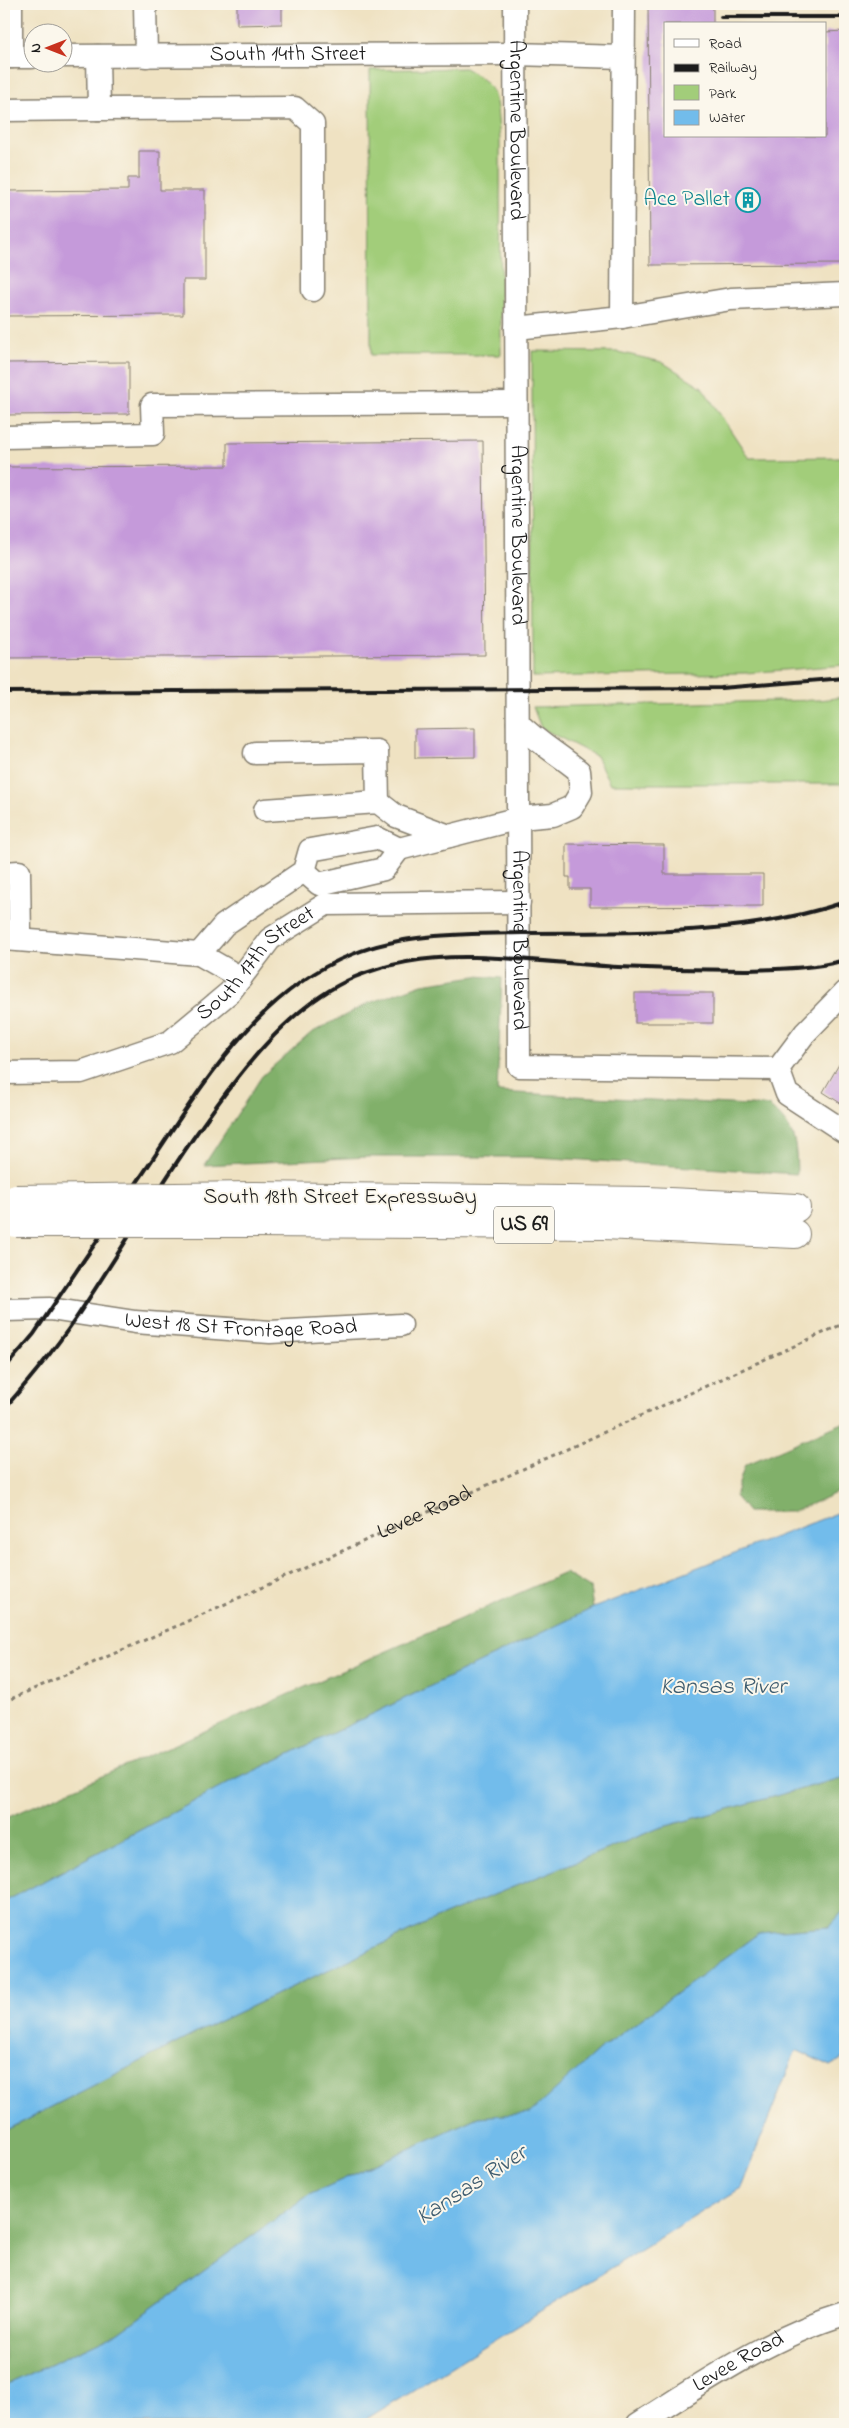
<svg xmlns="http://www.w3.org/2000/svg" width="849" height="2428" font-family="'Indie Flower',sans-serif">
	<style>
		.green { fill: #a2cd7a; stroke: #5f744b }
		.forest { fill: #81b06a; stroke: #4e6643 }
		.water { fill: #72bceb; stroke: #476c84 }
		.building { fill: #c59ada }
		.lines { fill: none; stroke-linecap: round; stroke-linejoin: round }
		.minor-casing { stroke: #867f6f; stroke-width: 25 }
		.highway-casing { stroke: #867f6f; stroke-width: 30 }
		.path { stroke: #867f6f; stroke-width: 3; stroke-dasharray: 4 4; stroke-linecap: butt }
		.minor { stroke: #fff; stroke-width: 22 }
		.highway { stroke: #fff; stroke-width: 28 }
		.rail { stroke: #1c1c1c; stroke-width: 4 }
		.highway-bridge-casing { stroke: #867f6f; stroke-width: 30; stroke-linecap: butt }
		.highway-bridge { stroke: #fff; stroke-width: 28 }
		.labels { text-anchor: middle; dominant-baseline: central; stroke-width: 4; stroke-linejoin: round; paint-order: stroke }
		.shield { fill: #fbf7ec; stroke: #5f5e5a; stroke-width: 1 }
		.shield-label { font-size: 21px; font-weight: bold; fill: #1c1c1c }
		.street-label { font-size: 22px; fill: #1c1c1c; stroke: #fbf7ec }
		.culture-label { font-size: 22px; fill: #0d838f; stroke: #fbf7ec; text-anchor: end }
		.water-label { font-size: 24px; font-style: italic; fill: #3e5c6f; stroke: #fbf7ec }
	</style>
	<rect width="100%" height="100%" fill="#fbf7ec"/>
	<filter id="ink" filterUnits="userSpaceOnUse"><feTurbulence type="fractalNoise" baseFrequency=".02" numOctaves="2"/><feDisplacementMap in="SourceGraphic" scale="10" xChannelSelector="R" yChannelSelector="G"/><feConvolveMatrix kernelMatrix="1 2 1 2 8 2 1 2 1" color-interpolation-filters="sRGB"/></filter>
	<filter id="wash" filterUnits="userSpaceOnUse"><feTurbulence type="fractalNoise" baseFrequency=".0096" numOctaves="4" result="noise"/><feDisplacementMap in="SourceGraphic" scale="20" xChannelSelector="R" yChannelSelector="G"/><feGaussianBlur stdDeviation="1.12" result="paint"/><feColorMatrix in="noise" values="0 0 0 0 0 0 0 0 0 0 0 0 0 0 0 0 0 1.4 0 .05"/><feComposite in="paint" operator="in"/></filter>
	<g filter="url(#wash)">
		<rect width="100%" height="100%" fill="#efe2c2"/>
		<g class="green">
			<path d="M465 68C502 88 495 101 500 139L501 355H371L370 70Z"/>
			<polygon points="532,351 618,352 662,362 702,387 749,458 845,457 845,665 746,673 533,677"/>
			<polygon points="845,697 845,784 610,784 596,756 541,728 533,707 819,700"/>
		</g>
		<g class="forest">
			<path d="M476 976 502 978 497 1092 769 1106C796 1130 796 1140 797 1174L537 1157H368L204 1165 262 1076 311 1033 369 1003 422 984Z"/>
			<polygon points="845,1422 845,1489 793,1512 748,1512 735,1496 745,1465"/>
			<polygon points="565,1573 590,1588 593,1608 231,1782 4,1902 4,1819"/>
			<polygon points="845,1777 845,1909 829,1927 759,1933 599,2050 530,2114 478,2117 309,2195 118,2333 4,2386 4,2131 218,2022 444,1915 659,1828"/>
		</g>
		<g class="water">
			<polygon points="845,1510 845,1777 659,1828 444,1915 218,2022 4,2131 4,1902 231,1782 593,1608"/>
			<polygon points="845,1909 845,2057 830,2066 796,2050 741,2188 358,2424 4,2424 4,2386 118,2333 309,2195 478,2117 530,2113 599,2050 759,1933 829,1927"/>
		</g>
		<g id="blocks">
			<g class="building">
				<polygon points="237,4 282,4 282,24 237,25"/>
				<polygon points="648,4 713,4 713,24 665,24 665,136 825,136 825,32 845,31 845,264 650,265"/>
				<polygon points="139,151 160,151 160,190 205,190 205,280 183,280 183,315 4,316 4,191 128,190 128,178 139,178"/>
				<polygon points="129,362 129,414 4,415 4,363"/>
				<polygon points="483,441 485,655 4,658 4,467 227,466 227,443"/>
				<polygon points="475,728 475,757 415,758 415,729"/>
				<polygon points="566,844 664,845 664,874 763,874 763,906 590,907 590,889 570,889 570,877 566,877"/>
				<rect x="635" y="993" width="78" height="30"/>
				<polygon points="845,1054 845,1106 823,1092"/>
			</g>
		</g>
	</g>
	<g filter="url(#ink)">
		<use href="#blocks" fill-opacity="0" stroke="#867f6f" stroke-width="1"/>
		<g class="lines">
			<defs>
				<g id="minor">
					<polyline points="11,4 11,57"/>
					<polyline points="145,4 146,56"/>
					<path id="s2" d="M515 4 519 1066 778 1069"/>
					<path id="s3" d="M62 56 514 54 623 57"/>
					<polyline points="4,57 32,57"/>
					<polyline points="99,109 295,108 313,124 313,290"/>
					<polyline points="4,110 99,109 98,56"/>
					<polyline points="622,317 731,299 845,294"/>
					<polyline points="516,328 622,317 624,4"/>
					<polyline points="4,437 153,434 152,405 516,403"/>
					<polyline points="255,753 377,751 378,802"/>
					<polyline points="265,810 378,802 396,816 449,836"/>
					<polyline points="304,871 319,884 384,869 399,849"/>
					<polyline points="4,873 19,872 20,939"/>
					<path d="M4 939 199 954 224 925 304 871 310 850 377 838 399 849 519 818 553 815 572 807 581 792 579 771C557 753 538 743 518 723"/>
					<polyline points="199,954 241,978"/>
					<polyline points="778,1069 805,1033 845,992"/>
					<polyline points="778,1069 787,1094 845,1132"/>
					<path id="s4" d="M4 1073 81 1072 170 1042 230 992 270 939 326 904 519 902"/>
					<path id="s5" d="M4 1310 50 1309 135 1322 270 1332 401 1325"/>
					<path id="s6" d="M638 2424C703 2383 771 2336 845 2314"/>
				</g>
				<g id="highway">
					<polyline points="254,1196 648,1201 796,1208"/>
					<polyline points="253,1223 604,1225 795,1234"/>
				</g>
			</defs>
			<use href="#minor" class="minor-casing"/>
			<use href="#highway" class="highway-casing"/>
			<path class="path" id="s1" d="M4 1702 179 1625 845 1323"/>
			<use href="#minor" class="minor"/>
			<use href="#highway" class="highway"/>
			<g class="rail">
				<polyline points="721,17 845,17"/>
				<polyline points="4,692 721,688 845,678"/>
				<path d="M4 1369 34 1334C70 1280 107 1226 144 1172 200 1090 255 992 353 954 404 933 467 934 522 933 630 932 741 937 845 902"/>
				<path d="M4 1409C32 1377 59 1345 82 1309 119 1253 154 1195 192 1140 235 1079 285 1007 355 977 393 961 434 956 475 957 523 958 570 964 618 967 660 969 703 970 745 970 778 969 813 969 845 960"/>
			</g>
			<defs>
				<g id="highway-bridge">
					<polyline points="16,1199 254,1196"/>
					<polyline points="16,1223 253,1223"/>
				</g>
			</defs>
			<use href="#highway-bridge" class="highway-bridge-casing"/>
			<use href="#highway-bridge" class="highway-bridge"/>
		</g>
	</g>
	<defs>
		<symbol id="building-ring" viewBox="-11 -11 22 22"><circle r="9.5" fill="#fbf7ec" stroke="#0f9aa8" stroke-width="1.5"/><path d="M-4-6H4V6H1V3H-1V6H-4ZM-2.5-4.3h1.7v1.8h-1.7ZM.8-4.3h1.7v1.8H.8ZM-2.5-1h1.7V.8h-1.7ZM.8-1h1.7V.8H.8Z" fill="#0f9aa8"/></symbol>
	</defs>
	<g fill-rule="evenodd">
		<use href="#building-ring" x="734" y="186" width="28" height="28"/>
	</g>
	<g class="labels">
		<rect class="shield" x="494" y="1206.5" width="60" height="37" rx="4"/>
		<g class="shield-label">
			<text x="524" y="1225">US 69</text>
		</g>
		<g class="street-label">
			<text stroke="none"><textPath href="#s3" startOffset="226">South 14th Street</textPath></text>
			<text stroke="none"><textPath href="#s2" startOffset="126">Argentine Boulevard</textPath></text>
			<text stroke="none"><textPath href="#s2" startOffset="531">Argentine Boulevard</textPath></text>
			<text stroke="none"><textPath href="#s2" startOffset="936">Argentine Boulevard</textPath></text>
			<text stroke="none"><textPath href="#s4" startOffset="288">South 17th Street</textPath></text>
			<text x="340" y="1198">South 18th Street Expressway</text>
			<text stroke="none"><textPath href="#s5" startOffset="238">West 18 St Frontage Road</textPath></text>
			<text stroke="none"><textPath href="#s1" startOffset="461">Levee Road</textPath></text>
			<text stroke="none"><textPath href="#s6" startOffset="118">Levee Road</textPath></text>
		</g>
		<g class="culture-label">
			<text x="730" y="200">Ace Pallet</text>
		</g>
		<g class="water-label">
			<text x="723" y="1687">Kansas River</text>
			<text transform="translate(472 2186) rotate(-33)">Kansas River</text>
		</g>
	</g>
	<rect width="849" height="2428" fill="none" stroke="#fbf7ec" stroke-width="20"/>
	<rect x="664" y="22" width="162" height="115" fill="#fbf7ec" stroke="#a29f99"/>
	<rect x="674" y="39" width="25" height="8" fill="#ffffff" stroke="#a29f99"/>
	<text x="709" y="48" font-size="15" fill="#1c1c1c">Road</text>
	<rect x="674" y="64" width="25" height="8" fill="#1c1c1c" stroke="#a29f99"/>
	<text x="709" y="72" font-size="15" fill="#1c1c1c">Railway</text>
	<rect x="674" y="85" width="25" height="15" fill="#a2cd7a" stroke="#a29f99"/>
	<text x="709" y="98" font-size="15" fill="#1c1c1c">Park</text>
	<rect x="674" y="110" width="25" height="15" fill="#72bceb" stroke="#a29f99"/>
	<text x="709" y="122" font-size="15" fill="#1c1c1c">Water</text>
	<g transform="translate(48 48) rotate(270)"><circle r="24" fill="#fbf7ec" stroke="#a29f99"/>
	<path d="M0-4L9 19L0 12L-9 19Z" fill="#c8321e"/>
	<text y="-8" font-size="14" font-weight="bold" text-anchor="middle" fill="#1c1c1c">N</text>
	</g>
</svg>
